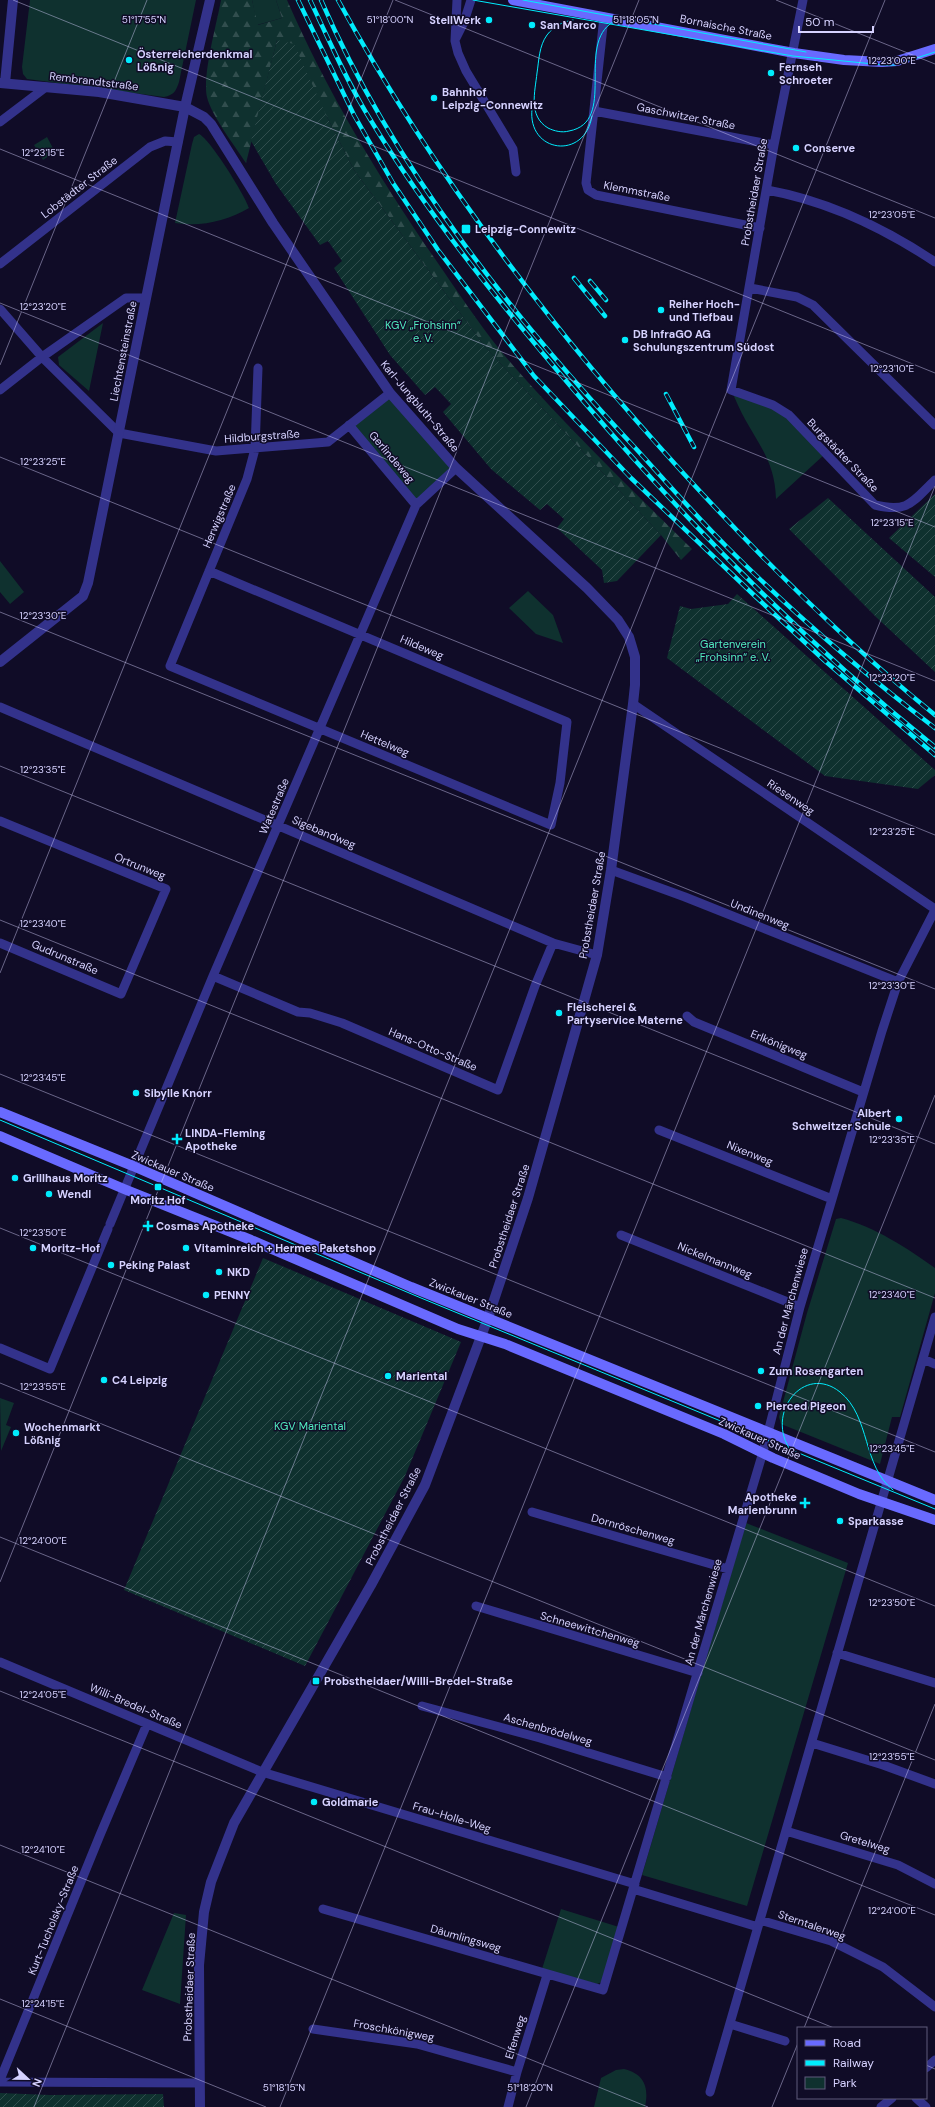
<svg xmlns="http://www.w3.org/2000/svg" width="935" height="2107" viewBox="0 0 935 2107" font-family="'DM Sans',sans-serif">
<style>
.green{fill:#0f312f}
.forest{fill:url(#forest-firs)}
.garden{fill:url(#garden-furrows)}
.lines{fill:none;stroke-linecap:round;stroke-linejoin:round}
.minor{stroke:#33328b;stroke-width:9}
.tertiary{stroke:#33328b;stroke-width:10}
.secondary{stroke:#696aff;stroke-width:10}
.tram{stroke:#00ecfd;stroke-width:1}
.rail-casing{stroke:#00ecfd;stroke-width:4.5}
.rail{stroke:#100c27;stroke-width:3;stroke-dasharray:9;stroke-linecap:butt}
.ticks{fill:none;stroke:#d6d2ff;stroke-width:1;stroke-opacity:0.45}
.poi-dot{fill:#00ecfd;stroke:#100c27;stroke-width:1.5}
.labels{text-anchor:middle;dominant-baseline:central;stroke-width:3;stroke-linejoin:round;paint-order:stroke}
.poi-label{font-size:11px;font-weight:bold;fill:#d6d2ff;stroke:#100c27;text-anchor:start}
.street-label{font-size:11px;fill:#d6d2ff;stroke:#100c27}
.park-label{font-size:11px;fill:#51ecc0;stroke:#100c27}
.ticks-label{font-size:10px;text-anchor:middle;fill:#d6d2ff;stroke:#100c27;stroke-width:3;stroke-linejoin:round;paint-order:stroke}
</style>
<defs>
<pattern id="forest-firs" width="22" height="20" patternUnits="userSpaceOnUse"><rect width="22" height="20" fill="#0f312f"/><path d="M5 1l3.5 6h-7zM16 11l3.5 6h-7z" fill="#314e4e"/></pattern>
<pattern id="garden-furrows" width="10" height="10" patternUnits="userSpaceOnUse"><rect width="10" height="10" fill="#0f312f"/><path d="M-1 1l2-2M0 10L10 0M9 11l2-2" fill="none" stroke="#314e4e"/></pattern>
</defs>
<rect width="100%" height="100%" fill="#100c27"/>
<path class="green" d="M30 0H196L179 82C176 91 174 95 164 97L27 79 23 74 22 67Z
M252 0H276L282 18 257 25Z
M199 134C210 139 245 195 249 208 226 221 202 227 175 223L192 144 194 137Z
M47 137 55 152 43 160 34 145Z
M103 323 89 391 59 365 58 357Z
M731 390 773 405 825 454 776 499C775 465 762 449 746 421 740 411 736 400 731 390Z
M390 393 456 468 416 505 349 425Z
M0 561 24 592 10 604 0 592Z
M528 591 553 615 563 643 536 634 509 608Z
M841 1218C875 1227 907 1248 935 1268V1293L900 1417H892L880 1464 781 1424 779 1417 807 1313 836 1219Z
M0 1398 14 1403 6 1425 11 1427 1 1451Z
M746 1523 848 1563 747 1906 642 1875Z
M561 1909 619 1927 602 1982 597 1984 542 1969Z
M174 1913 186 1915 180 2004 142 1990Z
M624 2069C645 2074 649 2088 645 2107H594L601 2078 616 2070Z"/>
<path class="forest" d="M221 0H252L258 25 282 18 276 0H287C329 96 382 183 442 269 466 304 490 340 518 371 573 433 633 491 692 549L681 560 661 535 486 348 354 170 327 117 277 40 246 163C235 146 211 115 207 97 202 76 217 23 221 0Z"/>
<path class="garden" d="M277 40 294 44 327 117 354 170 486 348 661 535 617 581 604 583 602 570 557 528 564 519 547 504 540 510 491 469 443 412 451 404 435 387 425 395 390 355 334 268 342 261 328 241 320 245 276 184 251 141Z
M935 494V577L889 538Z
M828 498 935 597V672L876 617 789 529Z
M737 594 935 770V775L918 789 825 776 667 658 680 606 691 609 728 604Z
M263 1258 461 1342 405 1476 305 1666 124 1590Z
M0 2093 50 2095 163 2094 164 2107H0Z"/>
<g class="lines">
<path class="minor" d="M457 0 455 41 458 53 466 71 513 149 516 172
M803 0 774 145 731 390 773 405 789 415 875 505C909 513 912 502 935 480
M604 17 586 183 588 190 596 195 760 228
M456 38 464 22 471 0
M594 111 774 145
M0 122 46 87
M767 190C828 201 884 228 935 262
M0 264 150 147 165 141 178 142
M750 288 797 297 813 305 935 425
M0 309 42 357 119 433 216 451 328 442 390 393
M0 390 42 357 126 298H146
M349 425 416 505
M209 571 567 722 560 783 551 825 170 666 247 479 255 449 258 368
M633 704 935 909
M0 707 553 943 597 955
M0 821 166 889 121 994 0 943
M611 870 685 897 898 982
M213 976 298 1012 310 1013 342 1023 498 1090 535 986 553 943
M687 1016 694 1022 863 1092
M659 1130 832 1199
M110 1224 213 976 416 505 456 468
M621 1235 800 1307
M0 1348 50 1369 108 1229
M923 1359 935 1364
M532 1512 728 1569
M476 1606 698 1673
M837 1653 935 1683
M0 1662 262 1772 635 1884
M422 1706 540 1738 667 1777
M812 1743 883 1765 935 1784
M786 1831 898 1865 935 1884
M633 1889 758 1927
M323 1909 603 1990 763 1452 800 1307 882 1031 898 982 935 910
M760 1920 831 1941 883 1967 935 2007
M730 2024 785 2041
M313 2029 417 2044 517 2072
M926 2068 935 2060
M0 2080 100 1835 147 1724
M0 2082 199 2083
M710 2092 935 1317
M916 2098 926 2107
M508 2107 517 2072 547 1975
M881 2107 892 2098"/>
<path class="tertiary" d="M0 83 99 92 185 107 204 117 211 124 273 223 390 393 456 468 587 588 618 620 629 637 635 657V685L633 704 611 870 597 955 528 1198 488 1318 425 1485 371 1585 234 1823 211 1882 204 1912 199 1965 200 2107
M5 83 13 0
M0 662 83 596 88 583 185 107 210 0"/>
<path class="secondary" d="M513 0 794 53 844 60 882 62 897 61 935 49
M0 1112 133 1166 411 1287 935 1500
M0 1136 124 1189 251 1240 458 1329 505 1344 724 1434 773 1458 859 1494 935 1520"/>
<path class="tram" d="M473 0 793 56 884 65H895L935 52
M523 0 806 52
M573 20C562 22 554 26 547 35 539 46 539 60 537 73 535 92 528 116 548 128 554 131 562 133 569 131 618 122 575 44 613 22
M532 109C527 153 585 161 592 116
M0 1120 421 1298 935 1509
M791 1451C764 1414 804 1363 840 1392 871 1417 862 1466 893 1490"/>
<defs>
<path id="rail" d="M298 0 354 115 393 183 438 250 534 376 631 478 756 597 825 661 935 755
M310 0C329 40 347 82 370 119 431 220 507 312 584 402 691 527 807 644 935 747
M321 0C395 170 513 317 639 452 668 484 697 517 728 548 792 612 863 673 935 728
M338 0C432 172 552 330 684 474 762 559 845 642 935 715
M574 278 605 316
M590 281 606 300
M666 394 694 447"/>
</defs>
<use href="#rail" class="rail-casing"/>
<use href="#rail" class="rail"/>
</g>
<path class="ticks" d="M13 0 935 373M395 0 935 218M776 0 935 64M0 149 935 527M0 303 935 681M0 365 147 0M0 457 935 835M0 612 935 989M0 766 935 1144M0 920 935 1298M0 973 393 0M0 1074 935 1452M0 1228 935 1606M0 1383 935 1760M0 1537 935 1915M0 1582 639 0M0 1691 834 2028M0 1845 648 2107M0 1999 266 2107M804 2028 935 1704M926 2065 935 2069M34 2107 885 0M280 2107 935 486M526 2107 935 1095M772 2107 798 2043"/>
<g class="poi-dot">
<circle cx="489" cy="20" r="4"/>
<circle cx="532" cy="25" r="4"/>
<circle cx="129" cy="60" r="4"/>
<circle cx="771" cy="73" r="4"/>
<circle cx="434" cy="98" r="4"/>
<circle cx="796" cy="148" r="4"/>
<rect x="461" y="224" width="10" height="10" rx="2"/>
<circle cx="661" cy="310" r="4"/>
<circle cx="625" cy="340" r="4"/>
<circle cx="559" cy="1013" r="4"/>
<circle cx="136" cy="1093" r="4"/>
<circle cx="899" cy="1119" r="4"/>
<path d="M175 1133h4v4h4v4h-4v4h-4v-4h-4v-4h4z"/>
<circle cx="15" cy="1178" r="4"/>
<rect x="154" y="1183" width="8" height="8" rx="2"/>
<circle cx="49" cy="1194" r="4"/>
<path d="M146 1220h4v4h4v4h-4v4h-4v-4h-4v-4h4z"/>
<circle cx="33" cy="1248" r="4"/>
<circle cx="186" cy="1248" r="4"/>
<circle cx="111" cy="1265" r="4"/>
<circle cx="219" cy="1272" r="4"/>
<circle cx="206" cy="1295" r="4"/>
<circle cx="761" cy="1371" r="4"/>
<circle cx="388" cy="1376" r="4"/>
<circle cx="104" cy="1380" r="4"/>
<circle cx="758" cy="1406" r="4"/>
<circle cx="16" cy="1433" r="4"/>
<path d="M803 1497h4v4h4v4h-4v4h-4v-4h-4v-4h4z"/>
<circle cx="840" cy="1521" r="4"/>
<rect x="312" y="1677" width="8" height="8" rx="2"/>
<circle cx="314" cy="1802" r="4"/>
</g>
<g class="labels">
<g class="poi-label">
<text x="481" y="20" text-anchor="end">StellWerk</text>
<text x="540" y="25">San Marco</text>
<text x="137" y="54">Österreicherdenkmal<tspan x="137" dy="13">Lößnig</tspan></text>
<text x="779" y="67">Fernseh<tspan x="779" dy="13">Schroeter</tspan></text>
<text x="442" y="92">Bahnhof<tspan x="442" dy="13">Leipzig-Connewitz</tspan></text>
<text x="804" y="148">Conserve</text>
<text x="475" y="229">Leipzig-Connewitz</text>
<text x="669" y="304">Reiher Hoch-<tspan x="669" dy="13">und Tiefbau</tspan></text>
<text x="633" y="334">DB InfraGO AG<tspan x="633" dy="13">Schulungszentrum Südost</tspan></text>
<text x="567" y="1007">Fleischerei &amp;<tspan x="567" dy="13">Partyservice Materne</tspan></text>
<text x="144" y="1093">Sibylle Knorr</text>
<text x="891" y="1113" text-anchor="end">Albert<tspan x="891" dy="13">Schweitzer Schule</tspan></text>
<text x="185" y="1133">LINDA-Fleming<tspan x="185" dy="13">Apotheke</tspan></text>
<text x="23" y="1178">Grillhaus Moritz</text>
<text x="57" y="1194">Wendl</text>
<text x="158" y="1200" text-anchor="middle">Moritz Hof</text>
<text x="156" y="1226">Cosmas Apotheke</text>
<text x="41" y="1248">Moritz-Hof</text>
<text x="194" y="1248">Vitaminreich + Hermes Paketshop</text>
<text x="119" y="1265">Peking Palast</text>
<text x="227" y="1272">NKD</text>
<text x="214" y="1295">PENNY</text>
<text x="769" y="1371">Zum Rosengarten</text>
<text x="396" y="1376">Mariental</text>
<text x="112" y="1380">C4 Leipzig</text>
<text x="766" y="1406">Pierced Pigeon</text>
<text x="24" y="1427">Wochenmarkt<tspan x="24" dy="13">Lößnig</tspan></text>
<text x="797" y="1497" text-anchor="end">Apotheke<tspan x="797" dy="13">Marienbrunn</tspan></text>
<text x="848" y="1521">Sparkasse</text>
<text x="324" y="1681">Probstheidaer/Willi-Bredel-Straße</text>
<text x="322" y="1802">Goldmarie</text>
</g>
<g class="street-label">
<text transform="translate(726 27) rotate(11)">Bornaische Straße</text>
<text transform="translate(94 81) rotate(7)">Rembrandtstraße</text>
<text transform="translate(686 116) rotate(11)">Gaschwitzer Straße</text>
<text transform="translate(79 187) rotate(-38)">Lobstädter Straße</text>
<text transform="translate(637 191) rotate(11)">Klemmstraße</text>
<text transform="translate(754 192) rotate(-80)">Probstheidaer Straße</text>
<text transform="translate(123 351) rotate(-79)">Liechtensteinstraße</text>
<text transform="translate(420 406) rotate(50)">Karl-Jungbluth-Straße</text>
<text transform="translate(262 436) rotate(-4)">Hildburgstraße</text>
<text transform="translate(843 455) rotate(46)">Burgstädter Straße</text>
<text transform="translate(392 457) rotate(50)">Gerlindeweg</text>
<text transform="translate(219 516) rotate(-67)">Herwigstraße</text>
<text transform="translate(422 647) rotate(23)">Hildeweg</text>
<text transform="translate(385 743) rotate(23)">Hettelweg</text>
<text transform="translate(791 797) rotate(34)">Riesenweg</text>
<text transform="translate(274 806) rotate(-67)">Watestraße</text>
<text transform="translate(324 832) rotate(23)">Sigebandweg</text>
<text transform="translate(140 866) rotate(22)">Ortrunweg</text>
<text transform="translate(592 905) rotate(-80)">Probstheidaer Straße</text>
<text transform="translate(760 914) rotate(22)">Undinenweg</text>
<text transform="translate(65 957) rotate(23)">Gudrunstraße</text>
<text transform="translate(779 1044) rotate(22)">Erlkönigweg</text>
<text transform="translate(433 1049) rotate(23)">Hans-Otto-Straße</text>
<text transform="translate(750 1153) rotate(22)">Nixenweg</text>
<text transform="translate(173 1171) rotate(23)">Zwickauer Straße</text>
<text transform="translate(509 1216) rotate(-72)">Probstheidaer Straße</text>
<text transform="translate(715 1260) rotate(22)">Nickelmannweg</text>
<text transform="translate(471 1298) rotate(22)">Zwickauer Straße</text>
<text transform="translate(790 1301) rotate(-75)">An der Märchenwiese</text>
<text transform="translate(760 1438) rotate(24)">Zwickauer Straße</text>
<text transform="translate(393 1516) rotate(-63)">Probstheidaer Straße</text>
<text transform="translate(633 1529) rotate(16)">Dornröschenweg</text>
<text transform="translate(703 1612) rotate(-74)">An der Märchenwiese</text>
<text transform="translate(590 1629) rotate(16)">Schneewittchenweg</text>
<text transform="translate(136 1706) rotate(23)">Willi-Bredel-Straße</text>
<text transform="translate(548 1729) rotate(16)">Aschenbrödelweg</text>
<text transform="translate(452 1817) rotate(17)">Frau-Holle-Weg</text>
<text transform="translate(865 1842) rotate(17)">Gretelweg</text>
<text transform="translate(53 1920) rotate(-68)">Kurt-Tucholsky-Straße</text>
<text transform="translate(812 1925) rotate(19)">Sterntalerweg</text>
<text transform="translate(466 1938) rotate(16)">Däumlingsweg</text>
<text transform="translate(189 1987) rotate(-88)">Probstheidaer Straße</text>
<text transform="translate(394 2030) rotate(10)">Froschkönigweg</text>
<text transform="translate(515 2037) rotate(-73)">Elfenweg</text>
</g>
<g class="park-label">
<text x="423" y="325">KGV „Frohsinn“<tspan x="423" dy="13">e. V.</tspan></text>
<text x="733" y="644">Gartenverein<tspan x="733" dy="13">„Frohsinn“ e. V.</tspan></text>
<text x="310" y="1426">KGV Mariental</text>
</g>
</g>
<g class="ticks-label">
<text x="144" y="23">51°17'55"N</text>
<text x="390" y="23">51°18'00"N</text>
<text x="636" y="23">51°18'05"N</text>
<text x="892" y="64">12°23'00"E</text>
<text x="43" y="156">12°23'15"E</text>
<text x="892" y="218">12°23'05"E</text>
<text x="43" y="310">12°23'20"E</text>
<text x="892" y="372">12°23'10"E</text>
<text x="43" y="465">12°23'25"E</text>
<text x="892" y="526">12°23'15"E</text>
<text x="43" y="619">12°23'30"E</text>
<text x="892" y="681">12°23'20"E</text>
<text x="43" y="773">12°23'35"E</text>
<text x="892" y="835">12°23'25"E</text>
<text x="43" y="927">12°23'40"E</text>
<text x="892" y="989">12°23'30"E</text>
<text x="43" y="1081">12°23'45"E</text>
<text x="892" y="1143">12°23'35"E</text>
<text x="43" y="1236">12°23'50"E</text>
<text x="892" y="1298">12°23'40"E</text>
<text x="43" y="1390">12°23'55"E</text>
<text x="892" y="1452">12°23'45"E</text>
<text x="43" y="1544">12°24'00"E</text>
<text x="892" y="1606">12°23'50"E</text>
<text x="43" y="1698">12°24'05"E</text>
<text x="892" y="1760">12°23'55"E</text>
<text x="43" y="1853">12°24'10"E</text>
<text x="892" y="1914">12°24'00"E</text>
<text x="43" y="2007">12°24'15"E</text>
<text x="284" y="2091">51°18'15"N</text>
<text x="530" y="2091">51°18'20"N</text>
</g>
<rect x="797" y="2027" width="130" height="72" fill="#100c27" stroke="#5f5b7d"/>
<rect x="805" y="2040" width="20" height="6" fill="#696aff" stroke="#5f5b7d"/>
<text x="833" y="2047" font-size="12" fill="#d6d2ff">Road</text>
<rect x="805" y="2060" width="20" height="6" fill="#00ecfd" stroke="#5f5b7d"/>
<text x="833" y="2067" font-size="12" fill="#d6d2ff">Railway</text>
<rect x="805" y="2077" width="20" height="12" fill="#0f312f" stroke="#5f5b7d"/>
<text x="833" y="2087" font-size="12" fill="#d6d2ff">Park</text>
<g transform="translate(28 2079) rotate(112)" stroke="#100c27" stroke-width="3" paint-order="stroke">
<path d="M0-3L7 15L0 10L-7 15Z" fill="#d6d2ff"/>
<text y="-6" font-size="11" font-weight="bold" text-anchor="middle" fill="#d6d2ff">N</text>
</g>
<path d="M799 26v6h74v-6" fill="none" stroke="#d6d2ff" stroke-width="2"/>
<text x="805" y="26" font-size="12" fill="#d6d2ff" stroke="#100c27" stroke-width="3" paint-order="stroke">50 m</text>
</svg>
